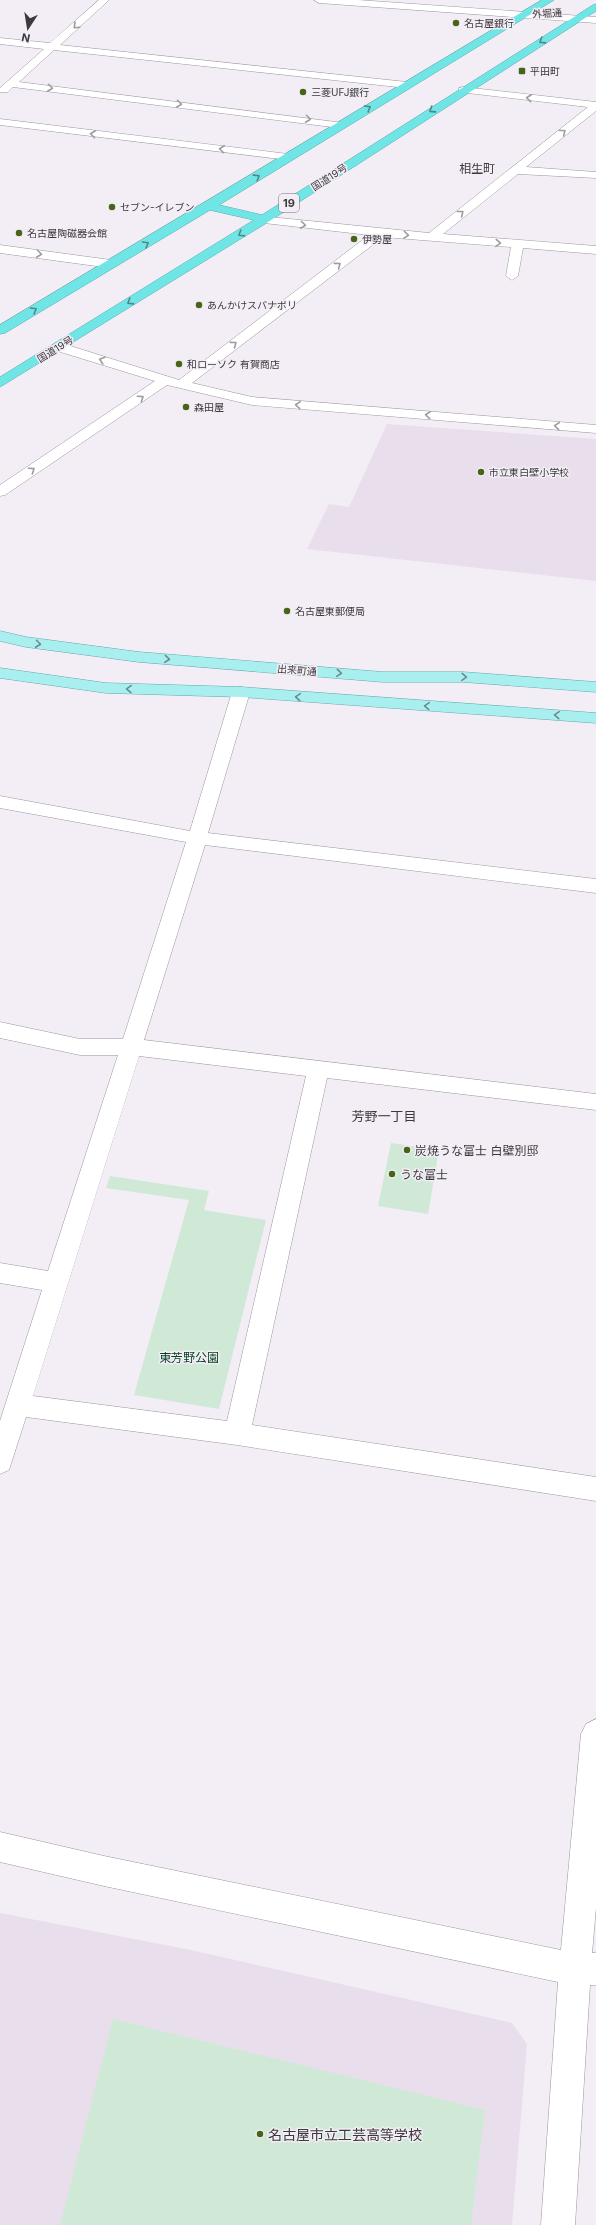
<svg xmlns="http://www.w3.org/2000/svg" width="596" height="2225" viewBox="0 0 596 2225" font-family="Inter,'Noto Sans JP',sans-serif">
<style>
.built{fill:#e9dfec}
.green{fill:#cfe9d6}
.lines{fill:none;stroke-linecap:round;stroke-linejoin:round}
.minor-casing{stroke:#9b959c;stroke-width:1}
.major-casing{stroke:#5da9aa;stroke-width:1}
.highway-casing{stroke:#5da9aa;stroke-width:1}
.minor{fill:#fff;fill-rule:evenodd}
.major{fill:#a9eff0;fill-rule:evenodd}
.highway{fill:#6fe5e6;fill-rule:evenodd}
.oneway{stroke:#9d9c9e}
.oneway2{stroke:#528688}
.oneway3{stroke:#6c8b8d}
.poi-dot{fill:#476518;stroke:#f3edf5;stroke-width:1.5}
.labels{text-anchor:middle;dominant-baseline:central;stroke-width:3;stroke-linejoin:round;paint-order:stroke}
.far-street-label{font-size:10px;fill:#3b393c;stroke:#f3edf5}
.far-poi-label{font-size:10px;fill:#3b393c;stroke:#f3edf5;text-anchor:start}
.shield{fill:#f3edf5;stroke:#726f74;stroke-width:1}
.shield-label{font-size:11px;font-weight:bold;fill:#3b393c}
.far-quarter-label{font-size:12px;fill:#3b393c;stroke:#f3edf5}
.poi-label{font-size:12px;fill:#3b393c;stroke:#f3edf5;text-anchor:start}
.park-label{font-size:12px;fill:#034221;stroke:#f3edf5}
.neighbourhood-label{font-size:13px;fill:#3b393c;stroke:#f3edf5}
.near-poi-label{font-size:14px;fill:#3b393c;stroke:#f3edf5;text-anchor:start}
</style>
<rect width="100%" height="100%" fill="#f3edf5"/>
<path class="built" d="M387 424 596 439V581L307 549 329 504 349 507Z
M0 1913 191 1950 512 2023 527 2044 512 2225H0Z"/>
<path class="green" d="M391 1143 439 1150 428 1214 378 1206Z
M110 1176 209 1191 204 1210 266 1220 219 1409 134 1395 189 1200 106 1188Z
M113 2019 485 2110 471 2225H60Z"/>
<g class="lines">
<defs>
<path id="minor" d="M99 0H109L60 45 407 82 412 85 407 88 54 50 19 82 344 123 345 125 340 128 13 87 8 92H0V88L44 49 0 44V38L50 43Z
M314 0H358L596 17V23L319 3Z
M463 87 596 102V111L526 167 596 172V178L518 174 443 234 596 246V254L523 248 518 276 512 280 506 276 511 247 383 237 192 383 252 397 596 425V433L252 405 167 385 5 495 0 496V485L155 381 54 350 52 347 54 344H64L179 380 369 235 264 223 260 222 258 219 260 216 429 233 588 107 459 92V88Z
M0 119 288 154 294 157 288 160 0 125Z
M0 245 111 260 117 264 111 268 0 253Z
M241 687 247 688 250 692 208 833 596 879V893L205 845 144 1040 596 1094V1110L327 1078 252 1425 596 1477V1501L237 1445 26 1417 9 1470 0 1474V1421L42 1290 0 1283V1263L48 1271 118 1055H80L0 1038V1022L80 1039H123L186 842 0 808V796L190 831 232 692 235 688ZM139 1056 306 1076 227 1421 33 1396Z
M596 1719V1908L592 1953H596V1985H590L575 2225H541L558 1982 104 1886 0 1862V1832L104 1856 561 1950 581 1734 586 1724Z"/>
<path id="major" d="M0 631 26 637 139 652 383 672H463L596 682V692L463 682H383L139 662 26 647 0 641Z
M0 668 106 683 241 687 596 713V723L241 697 106 693 0 678Z"/>
<path id="highway" d="M542 0H554L219 205 262 215 593 5 596 4V11L268 222 0 387V377L254 220 210 210 5 333 0 334V325Z"/>
</defs>
<use href="#minor" class="minor-casing"/>
<use href="#major" class="major-casing"/>
<use href="#highway" class="highway-casing"/>
<use href="#minor" class="minor"/>
<use href="#major" class="major"/>
<use href="#highway" class="highway"/>
</g>
<defs><path id="oneway-chevron" d="M-2-3.5L2.5 0L-2 3.5" fill="none" stroke-width="1.6" stroke-linecap="round" stroke-linejoin="round"/></defs>
<g class="oneway">
<use href="#oneway-chevron" transform="translate(76 26) rotate(137)"/>
<use href="#oneway-chevron" transform="translate(50 88) rotate(7)"/>
<use href="#oneway-chevron" transform="translate(529 98) rotate(-174)"/>
<use href="#oneway-chevron" transform="translate(179 104) rotate(7)"/>
<use href="#oneway-chevron" transform="translate(308 119) rotate(7)"/>
<use href="#oneway-chevron" transform="translate(563 132) rotate(-38)"/>
<use href="#oneway-chevron" transform="translate(93 134) rotate(-173)"/>
<use href="#oneway-chevron" transform="translate(222 149) rotate(-173)"/>
<use href="#oneway-chevron" transform="translate(461 213) rotate(-39)"/>
<use href="#oneway-chevron" transform="translate(303 225) rotate(6)"/>
<use href="#oneway-chevron" transform="translate(406 235) rotate(5)"/>
<use href="#oneway-chevron" transform="translate(498 243) rotate(4)"/>
<use href="#oneway-chevron" transform="translate(39 254) rotate(7)"/>
<use href="#oneway-chevron" transform="translate(338 265) rotate(-37)"/>
<use href="#oneway-chevron" transform="translate(234 344) rotate(-37)"/>
<use href="#oneway-chevron" transform="translate(102 360) rotate(-163)"/>
<use href="#oneway-chevron" transform="translate(141 398) rotate(-34)"/>
<use href="#oneway-chevron" transform="translate(298 405) rotate(-175)"/>
<use href="#oneway-chevron" transform="translate(428 415) rotate(-175)"/>
<use href="#oneway-chevron" transform="translate(557 426) rotate(-175)"/>
<use href="#oneway-chevron" transform="translate(32 470) rotate(-34)"/>
</g>
<g class="oneway2">
<use href="#oneway-chevron" transform="translate(542 41) rotate(148)"/>
<use href="#oneway-chevron" transform="translate(368 108) rotate(-31)"/>
<use href="#oneway-chevron" transform="translate(432 110) rotate(147)"/>
<use href="#oneway-chevron" transform="translate(257 177) rotate(-32)"/>
<use href="#oneway-chevron" transform="translate(241 234) rotate(148)"/>
<use href="#oneway-chevron" transform="translate(146 244) rotate(-30)"/>
<use href="#oneway-chevron" transform="translate(130 302) rotate(148)"/>
<use href="#oneway-chevron" transform="translate(34 310) rotate(-31)"/>
</g>
<g class="oneway3">
<use href="#oneway-chevron" transform="translate(38 644) rotate(7)"/>
<use href="#oneway-chevron" transform="translate(167 659) rotate(5)"/>
<use href="#oneway-chevron" transform="translate(339 673) rotate(5)"/>
<use href="#oneway-chevron" transform="translate(464 677) rotate(3)"/>
<use href="#oneway-chevron" transform="translate(129 689) rotate(-178)"/>
<use href="#oneway-chevron" transform="translate(298 697) rotate(-176)"/>
<use href="#oneway-chevron" transform="translate(427 706) rotate(-176)"/>
<use href="#oneway-chevron" transform="translate(557 715) rotate(-176)"/>
</g>
<g class="poi-dot">
<circle cx="456" cy="23" r="4"/>
<rect x="518" y="67" width="8" height="8" rx="2"/>
<circle cx="303" cy="92" r="4"/>
<circle cx="112" cy="207" r="4"/>
<circle cx="19" cy="233" r="4"/>
<circle cx="354" cy="239" r="4"/>
<circle cx="199" cy="305" r="4"/>
<circle cx="179" cy="364" r="4"/>
<circle cx="186" cy="407" r="4"/>
<circle cx="481" cy="472" r="4"/>
<circle cx="287" cy="611" r="4"/>
<circle cx="407" cy="1150" r="4"/>
<circle cx="392" cy="1174" r="4"/>
<circle cx="260" cy="2134" r="4"/>
</g>
<g class="labels">
<g class="far-street-label">
<text transform="translate(547 13) rotate(-3)">外堀通</text>
<text transform="translate(329 177) rotate(-33)">国道19号</text>
<text transform="translate(55 349) rotate(-32)">国道19号</text>
<text transform="translate(297 670) rotate(5)">出来町通</text>
</g>
<g class="far-poi-label">
<text x="464" y="23">名古屋銀行</text>
<text x="530" y="71">平田町</text>
<text x="311" y="92">三菱UFJ銀行</text>
<text x="120" y="207">セブン-イレブン</text>
<text x="27" y="233">名古屋陶磁器会館</text>
<text x="362" y="239">伊勢屋</text>
<text x="207" y="305">あんかけスパナポリ</text>
<text x="187" y="364">和ローソク 有賀商店</text>
<text x="194" y="407">森田屋</text>
<text x="489" y="472">市立東白壁小学校</text>
<text x="295" y="611">名古屋東郵便局</text>
</g>
<rect class="shield" x="279" y="194" width="20" height="18" rx="3"/>
<g class="shield-label">
<text x="289" y="203">19</text>
</g>
<g class="far-quarter-label">
<text x="477" y="168">相生町</text>
</g>
<g class="poi-label">
<text x="415" y="1150">炭焼うな富士 白壁別邸</text>
<text x="400" y="1174">うな富士</text>
</g>
<g class="park-label">
<text x="189" y="1357">東芳野公園</text>
</g>
<g class="neighbourhood-label">
<text x="384" y="1116">芳野一丁目</text>
</g>
<g class="near-poi-label">
<text x="268" y="2134">名古屋市立工芸高等学校</text>
</g>
</g>
<g transform="translate(28 28) rotate(192)" stroke="#f3edf5" stroke-width="3" paint-order="stroke">
<path d="M0-3L7 15L0 10L-7 15Z" fill="#3b393c"/>
<text y="-6" font-size="11" font-weight="bold" text-anchor="middle" fill="#3b393c">N</text>
</g>
</svg>
